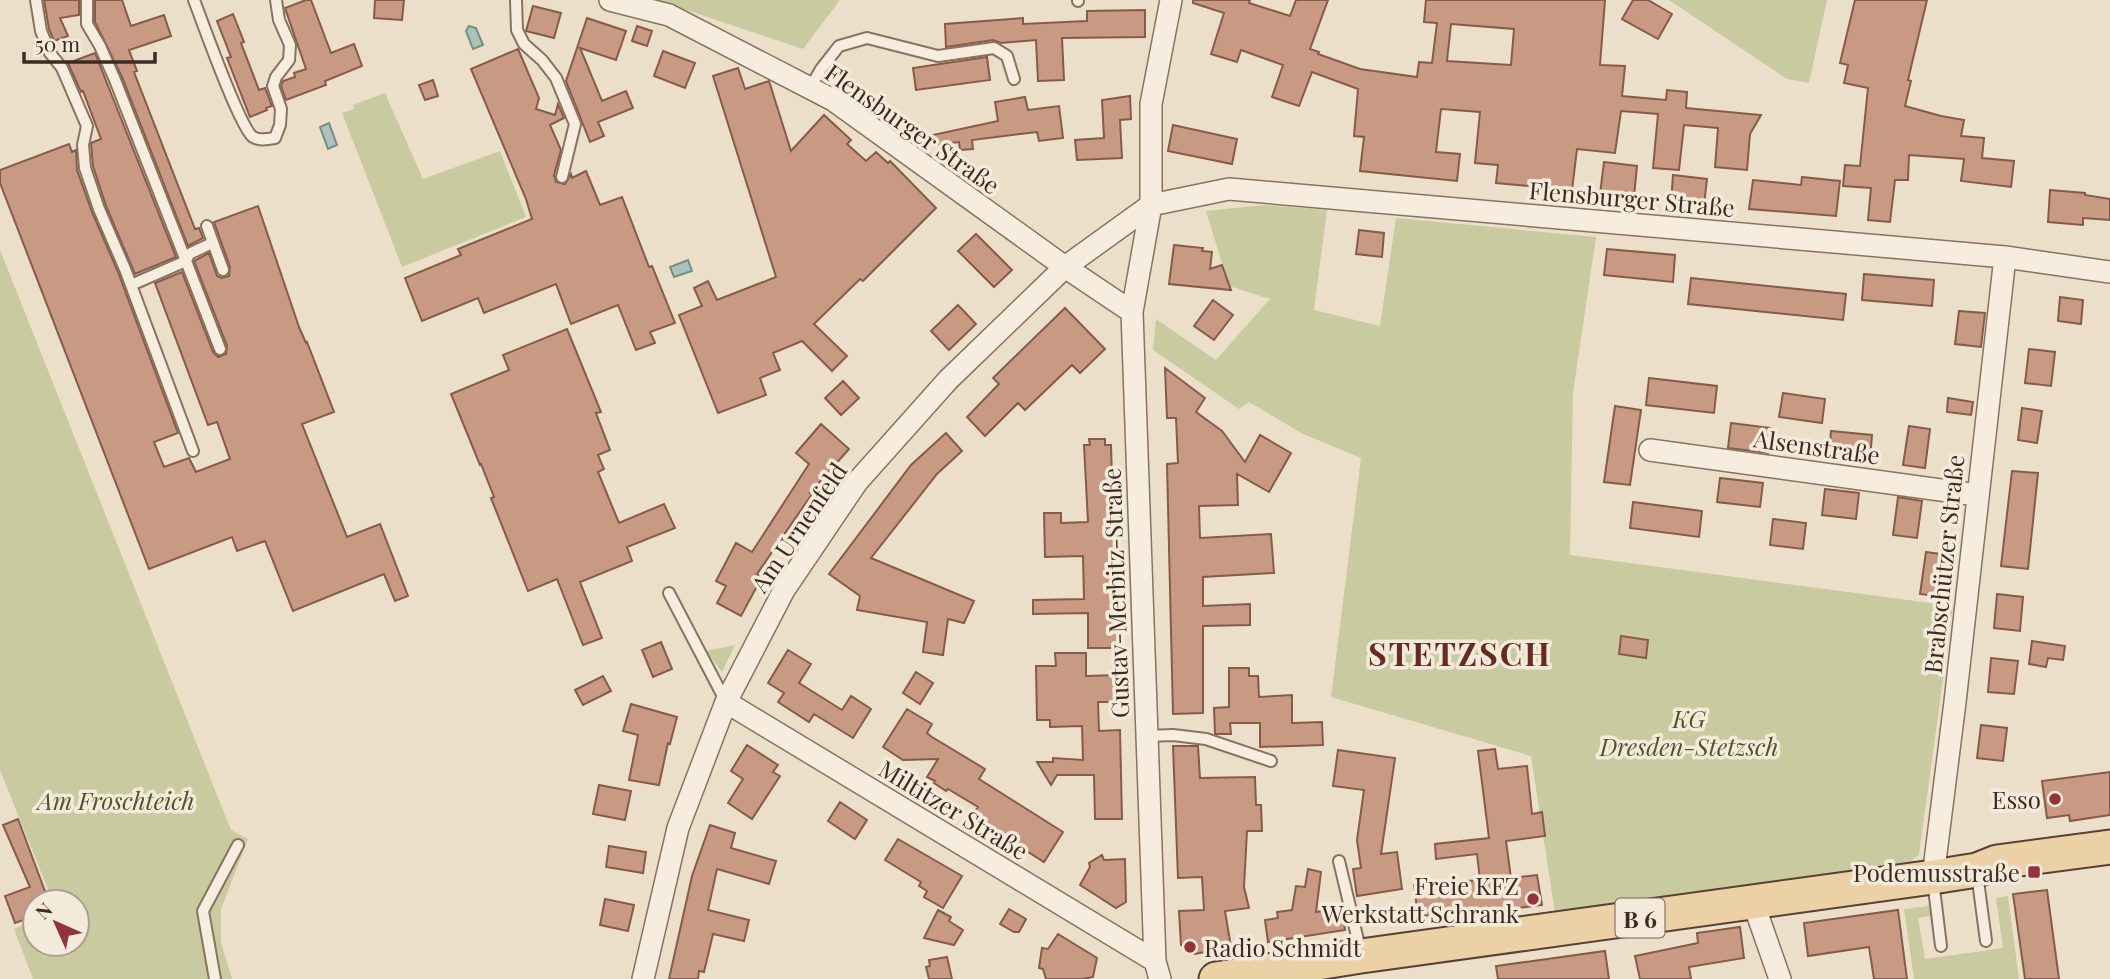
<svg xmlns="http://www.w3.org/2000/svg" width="2110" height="979" viewBox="0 0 2110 979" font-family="'Playfair Display',serif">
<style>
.green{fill:#c9ca9f}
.water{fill:#abc1b9;stroke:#718f85;stroke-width:2}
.building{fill:#c89a83;stroke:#865b47;stroke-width:2;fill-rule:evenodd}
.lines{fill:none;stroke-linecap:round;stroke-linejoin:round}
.lane-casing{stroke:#887260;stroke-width:14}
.street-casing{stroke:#887260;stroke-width:24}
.primary-casing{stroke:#574133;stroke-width:37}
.lane{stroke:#f7edde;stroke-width:10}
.street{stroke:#f7edde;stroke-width:21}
.primary{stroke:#ecd0a6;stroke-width:33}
.poi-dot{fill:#93333c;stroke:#f4eada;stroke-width:2.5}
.labels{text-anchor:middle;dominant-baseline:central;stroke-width:7;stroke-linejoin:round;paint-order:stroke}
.shield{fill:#f4eada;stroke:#726559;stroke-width:2}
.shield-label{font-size:23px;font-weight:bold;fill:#3a2c22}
.street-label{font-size:24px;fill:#3a2c22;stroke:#f4eada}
.park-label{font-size:24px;font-style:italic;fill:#4e552a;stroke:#f4eada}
.poi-label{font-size:24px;fill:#3a2c22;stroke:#f4eada;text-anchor:end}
.district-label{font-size:32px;font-weight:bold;letter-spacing:2px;fill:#642c24;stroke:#f4eada}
</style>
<rect width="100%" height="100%" fill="#ecdfca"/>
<path class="green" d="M657 0H840L803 49Z
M1669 0H1827L1809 83 1787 79Z
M385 93 423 179 500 151 526 217 402 267 342 113 354 109 353 105Z
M1264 205 1327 210 1314 310 1380 326 1396 218 1596 237 1573 393 1570 555 1953 606 1919 855 1911 861 1555 913 1531 756 1331 697 1361 458 1303 434 1249 402 1239 409 1153 350 1156 319 1216 360 1270 299 1229 286 1206 211Z
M0 250 231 830 248 839 221 909V943L232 979H33L14 929 35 920V944H77V902H53L0 770Z
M735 645 722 672 706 651Z
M2008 896 2019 979H1914L1904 909 1929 906 1931 916 1918 918 1925 959 2003 948 1996 898Z"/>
<path class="water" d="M469 26 476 28 483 45 473 49 466 31Z
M329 123 337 145 328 149 320 127Z
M688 260 692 271 674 277 670 267Z"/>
<path class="building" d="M44 0H79V15L60 18 68 36 54 41 49 29Z
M95 0H122L131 26 164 15 171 36 129 50 137 71 134 72 195 229 199 228 203 238 188 246 122 77 95 22Z
M306 0H311L331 53 354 44 362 66 325 81 326 85 286 100 281 86 283 81 295 77 294 73 306 69 285 8Z
M375 0H404L402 20 374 18Z
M1193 0H1250L1249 3 1290 16 1296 0H1328L1310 49 1319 52 1318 54 1360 69 1417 77 1419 62 1432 63 1437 23 1424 22 1426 0H1605L1600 65 1625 66 1622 96 1666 100 1667 90 1687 92 1686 108 1761 115 1750 134 1747 170 1715 167 1718 128 1684 125 1679 170 1653 168 1658 114 1621 111 1615 153 1577 149 1572 190 1496 183 1498 165 1475 163 1480 112 1441 109 1436 152 1460 154 1457 181 1360 171 1364 137 1354 136 1358 89 1312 72 1299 106 1272 97 1283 65 1241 50 1237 62 1211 54 1224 13 1193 3ZM1451 24 1514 29 1511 65 1447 61Z
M1633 0H1648L1672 14 1658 39 1622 19Z
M1855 0H1927L1908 80 1911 81 1905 106 1941 116 1964 120 1961 136 1984 138 1982 158 2014 161 2011 187 1961 181 1964 159 1909 155 1908 180H1895L1890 222 1868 220 1871 188 1843 186 1845 165 1860 166 1868 88 1844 83 1848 65 1840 63Z
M533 6 561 13 554 38 526 31Z
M1145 10V37L1062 38 1064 80 1038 81 1036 40 1001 43 993 40 946 47 945 24 1023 18V24L1087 21V11Z
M233 14 244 42 241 43 259 90 265 88 272 106 266 108 267 110 250 117 227 58 231 57 217 21Z
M587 18 626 31 616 60 580 48 602 101 626 91 633 108 598 122 604 136 590 142 566 81Z
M637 26 652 31 647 46 632 41Z
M518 49 539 98 536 109 555 115 558 104 564 118 550 125 561 150 554 175 556 182 565 184 571 174 572 178 586 171 600 205 622 197 649 267 652 266 675 323 650 332 655 343 636 350 618 305 571 324 556 284 484 313 478 298 422 321 405 278 461 255 458 249 532 219 526 199 471 69Z
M663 51 695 63 685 88 654 76Z
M95 53 176 257 135 274 106 206 93 166 91 143 101 139 83 91 81 92 68 63Z
M987 57 990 80 916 90 913 68Z
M738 68 745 89 769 81 791 151 824 115 851 140 847 144 866 161 876 152 888 163 890 161 936 208 863 281 860 279 814 324 847 356 832 371 802 341 773 353 780 370 760 378 766 395 718 413 679 315 702 306 694 288 708 281 717 300 776 277 713 76Z
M433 80 438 96 425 100 419 85Z
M1130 96 1131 119 1120 120 1122 158 1077 160 1075 140 1104 138 1102 100Z
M1025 97 1028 110 1059 106 1063 138 1039 141 1037 132 972 140 973 149 960 150 959 142 934 145 933 135 998 121 995 102Z
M1173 125 1237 139 1232 164 1168 151Z
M69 144 72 152 76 150 77 170 92 212 118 272 178 433 154 442 164 467 189 458 196 472 230 459 217 422 208 425 155 283 182 272 213 352 218 357 226 354 227 346 194 261 209 253 217 276 222 278 229 276 230 267 214 222 258 206 299 327 306 343 307 342 334 412 302 424 347 537 380 524 408 596 395 601 384 574 293 611 265 541 237 551 232 537 149 569 0 183V170Z
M1604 162 1637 166 1634 197 1600 194Z
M1673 175 1707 179 1704 205 1671 202Z
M1802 177 1840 181 1836 216 1749 209 1753 180 1801 185Z
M2050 190 2085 193V195L2110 199V220L2083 218V225L2048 222Z
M1359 230 1384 233 1382 257 1356 254Z
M976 234 1012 270 994 287 958 251Z
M1174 245 1203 248 1202 251 1212 252 1210 269 1222 265 1231 290 1169 284Z
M1607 249 1675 255 1673 282 1604 275Z
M1864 274 1934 280 1932 306 1862 300Z
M1691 278 1846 294 1843 320 1688 304Z
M2060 297 2083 300 2081 324 2058 321Z
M1213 300 1233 315 1214 340 1194 326Z
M958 305 976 324 949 350 931 331Z
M1065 308 1105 349 1080 373 1072 365 1025 410 1018 403 985 436 967 417 999 384 993 378Z
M1959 311 1985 313 1981 347 1955 344Z
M567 329 601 412 596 413 610 450 598 455 604 469 598 472 619 523 664 504 675 528 627 547 632 561 580 582 602 638 583 645 557 579 528 591 491 498 494 497 481 464 480 465 451 394 509 370 503 355Z
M2029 349 2055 352 2051 386 2025 383Z
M1165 368 1205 398 1196 412 1222 431 1245 462 1260 435 1291 453 1269 492 1237 474 1238 505 1199 506 1200 538 1271 534 1274 573 1203 577V606L1250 604V625L1203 626V713L1173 714 1167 464 1178 463 1176 418H1167Z
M1649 378 1717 386 1714 413 1646 405Z
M843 381 859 398 841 415 825 398Z
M1783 393 1825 399 1822 423 1779 417Z
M1948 398 1973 402 1971 415 1947 412Z
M1615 406 1641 410 1630 485 1604 482Z
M2022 408 2042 411 2037 443 2018 440Z
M1731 423 1771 428 1768 453 1728 448Z
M821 424 849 449 810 493 812 494 757 574 762 577 741 616 717 603 726 586 716 581 736 543 752 552 809 464 796 453Z
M1909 426 1930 429 1925 468 1903 465Z
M1831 431 1872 435 1870 460 1829 456Z
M946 433 962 451 937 474 871 558 974 601 964 623 948 619 943 655 923 652 927 622 857 610 860 596 829 574 911 465Z
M1089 439H1105V445H1111L1117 648H1088V613L1033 614V600L1084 599 1083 556 1045 557 1044 513H1061V523L1088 522 1084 445H1090Z
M2012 471 2038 473 2028 569 2001 566Z
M1720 478 1763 483 1760 507 1717 502Z
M1825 489 1859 493 1856 519 1822 515Z
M1898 497 1922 501 1917 538 1893 535Z
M1633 502 1702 511 1699 537 1630 528Z
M1773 519 1806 523 1803 549 1770 545Z
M1926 552 1949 555 1943 597 1920 594Z
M1997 594 2023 597 2020 631 1994 628Z
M1621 636 1648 640 1646 658 1619 654Z
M2032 641 2065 646 2063 660 2048 658 2046 667 2029 664Z
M661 642 672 669 653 677 642 650Z
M788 650 811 664 799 683 842 710 851 696 871 709 853 738 814 714 809 722 778 702 784 693 768 683Z
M1055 653H1086V676L1118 675 1119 702H1098L1099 731 1120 730 1122 819H1095L1094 775H1057L1051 785 1037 762H1053V758L1083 760 1082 726 1050 727V720H1037L1036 666H1056Z
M1991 658 2018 661 2014 694 1988 692Z
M1229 668H1249V676H1258L1259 697 1292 695V723L1322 722 1323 745 1260 747V723H1230L1231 734H1215L1214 708 1229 707Z
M916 672 933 683 920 704 903 693Z
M603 676 611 691 583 705 575 690Z
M631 704 677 717 670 744 668 743 659 785 629 780 638 735 623 731Z
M907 709 932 724 927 733 932 737 985 769 979 779 1063 832 1044 862 972 816 978 807 948 789 946 791 934 783 935 781 927 777 938 759 903 760 883 747Z
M1981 725 2007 728 2003 761 1977 758Z
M747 745 778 765 773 772 780 776 752 819 728 803 743 779 731 771Z
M1173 746H1198L1200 778 1255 777 1256 805H1261L1262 831H1247L1244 887 1249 908 1225 911 1231 947 1195 954 1181 945 1179 911 1204 910 1202 877 1178 878Z
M1495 749 1498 769 1527 766 1532 814 1542 812 1545 836 1506 841 1511 878 1537 875 1542 905 1456 916 1455 912 1418 917 1414 885 1480 880 1477 854 1436 859 1435 844 1489 838 1478 751Z
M1338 750 1395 758 1381 854 1397 852 1402 889 1357 896 1353 869 1361 868 1357 840 1364 790 1333 786Z
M2110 772V815L2070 821 2069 815 2047 818 2042 781Z
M599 785 631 791 625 820 593 814Z
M840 802 867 820 855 839 828 821Z
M18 819 49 902H35V916L15 923 5 896 30 887 3 825Z
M710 825 735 833 731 848 776 861 769 884 717 869 708 910 749 920 744 941 713 934 704 972 699 971 698 979H669L692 876Z
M898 839 962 876 943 908 924 897 927 891 919 886 921 882 885 860Z
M609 846 646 852 643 873 606 867Z
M1102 855 1104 860 1125 859 1126 902 1116 908 1080 885 1090 867 1089 863Z
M1308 869 1321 872 1316 912 1342 908 1345 930 1268 942 1265 920 1278 918 1277 912 1292 910 1296 886 1305 887Z
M2047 890 2059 979H2025L2013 894Z
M605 899 634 905 628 931 600 925Z
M1009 909 1026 919 1019 932H1014L1000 924Z
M938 910 951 917 949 921 963 930 954 945 924 938Z
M1898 910 1907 979H1874L1869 947 1808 956 1804 923Z
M1740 927 1744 958 1689 967 1691 979H1640L1635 956 1698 943 1697 933Z
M1058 934 1097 958 1093 977 1082 979H1046L1043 969 1039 968 1042 948 1048 949Z
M1605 951 1609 979H1498L1496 966Z
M947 957 952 979H929L926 967 930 966 929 960Z"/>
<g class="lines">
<defs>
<path id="lane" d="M36 0 41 31 50 53 62 68 87 126 83 145 85 168 99 209 125 269 193 451
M87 0V24L100 46 115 80 186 261 131 285
M194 0C202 21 240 128 253 137 260 141 267 139 275 138L280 125 281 109 273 86 276 77 289 60 290 45 279 20 276 0
M516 0 517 30 524 44 542 60 556 78 575 124 562 177
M1078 1V0
M810 88 821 69 839 46 867 38 938 56 994 48 1007 56 1014 79
M207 226 223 270
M212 243 189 254 186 261 220 349
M669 593 726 702
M1147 736 1173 735 1206 739 1271 761
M1339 861 1361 953
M1977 873 1986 941
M1933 880 1941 946
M215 979 203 911 238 845"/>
<path id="street" d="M610 0 669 15 833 100 1065 267 1132 312
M1650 450 1977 495
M726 702 1155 961
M1933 877 1955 702 2005 257
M1753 902 1780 979
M643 979 678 828 726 702 784 590 857 482 948 380 1065 267 1151 205 1229 189 2005 257 2110 272
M1160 979 1155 961 1132 312 1151 205V104L1171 0"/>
<path id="primary" d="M1216 979 1361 956 1933 877 1977 870 1997 862 2110 847"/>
</defs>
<use href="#lane" class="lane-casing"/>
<use href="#street" class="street-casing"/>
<use href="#primary" class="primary-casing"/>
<use href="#lane" class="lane"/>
<use href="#street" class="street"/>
<use href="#primary" class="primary"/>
</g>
<g class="poi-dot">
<circle cx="2055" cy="799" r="7"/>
<rect x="2027" y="865" width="14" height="14" rx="3.5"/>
<circle cx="1533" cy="899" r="7"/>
<circle cx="1190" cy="947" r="7"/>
</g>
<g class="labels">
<rect class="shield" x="1615.5" y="898.5" width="49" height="39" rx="5"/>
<g class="shield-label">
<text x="1640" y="918">B 6</text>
</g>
<g class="street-label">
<text transform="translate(913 128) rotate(35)">Flensburger Straße</text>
<text transform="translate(1632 198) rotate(5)">Flensburger Straße</text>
<text transform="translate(1817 446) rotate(8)">Alsenstraße</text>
<text transform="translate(798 527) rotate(-56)">Am Urnenfeld</text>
<text transform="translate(1943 564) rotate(-84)">Brabschützer Straße</text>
<text transform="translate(1115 593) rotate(-92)">Gustav-Merbitz-Straße</text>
<text transform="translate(954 809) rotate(31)">Miltitzer Straße</text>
</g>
<g class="park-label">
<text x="1689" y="718">KG<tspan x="1689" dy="28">Dresden-Stetzsch</tspan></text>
<text x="116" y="800">Am Froschteich</text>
</g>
<g class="poi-label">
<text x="2041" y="799">Esso</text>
<text x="2020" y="872">Podemusstraße</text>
<text x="1519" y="885">Freie KFZ<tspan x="1519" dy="28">Werkstatt Schrank</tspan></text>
<text x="1204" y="947" text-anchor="start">Radio Schmidt</text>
</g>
<g class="district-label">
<text x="1460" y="652">STETZSCH</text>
</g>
</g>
<g transform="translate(56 923) rotate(315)"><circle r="33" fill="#f4eada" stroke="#aa9e90" stroke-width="2"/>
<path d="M0-5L12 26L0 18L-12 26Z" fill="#93333c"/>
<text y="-10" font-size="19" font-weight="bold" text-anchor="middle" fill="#3a2c22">N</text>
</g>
<path d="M24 52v10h131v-10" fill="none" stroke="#3a2c22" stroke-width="3.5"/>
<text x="35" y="52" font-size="21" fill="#3a2c22" stroke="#f4eada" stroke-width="5" paint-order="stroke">50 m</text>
</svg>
